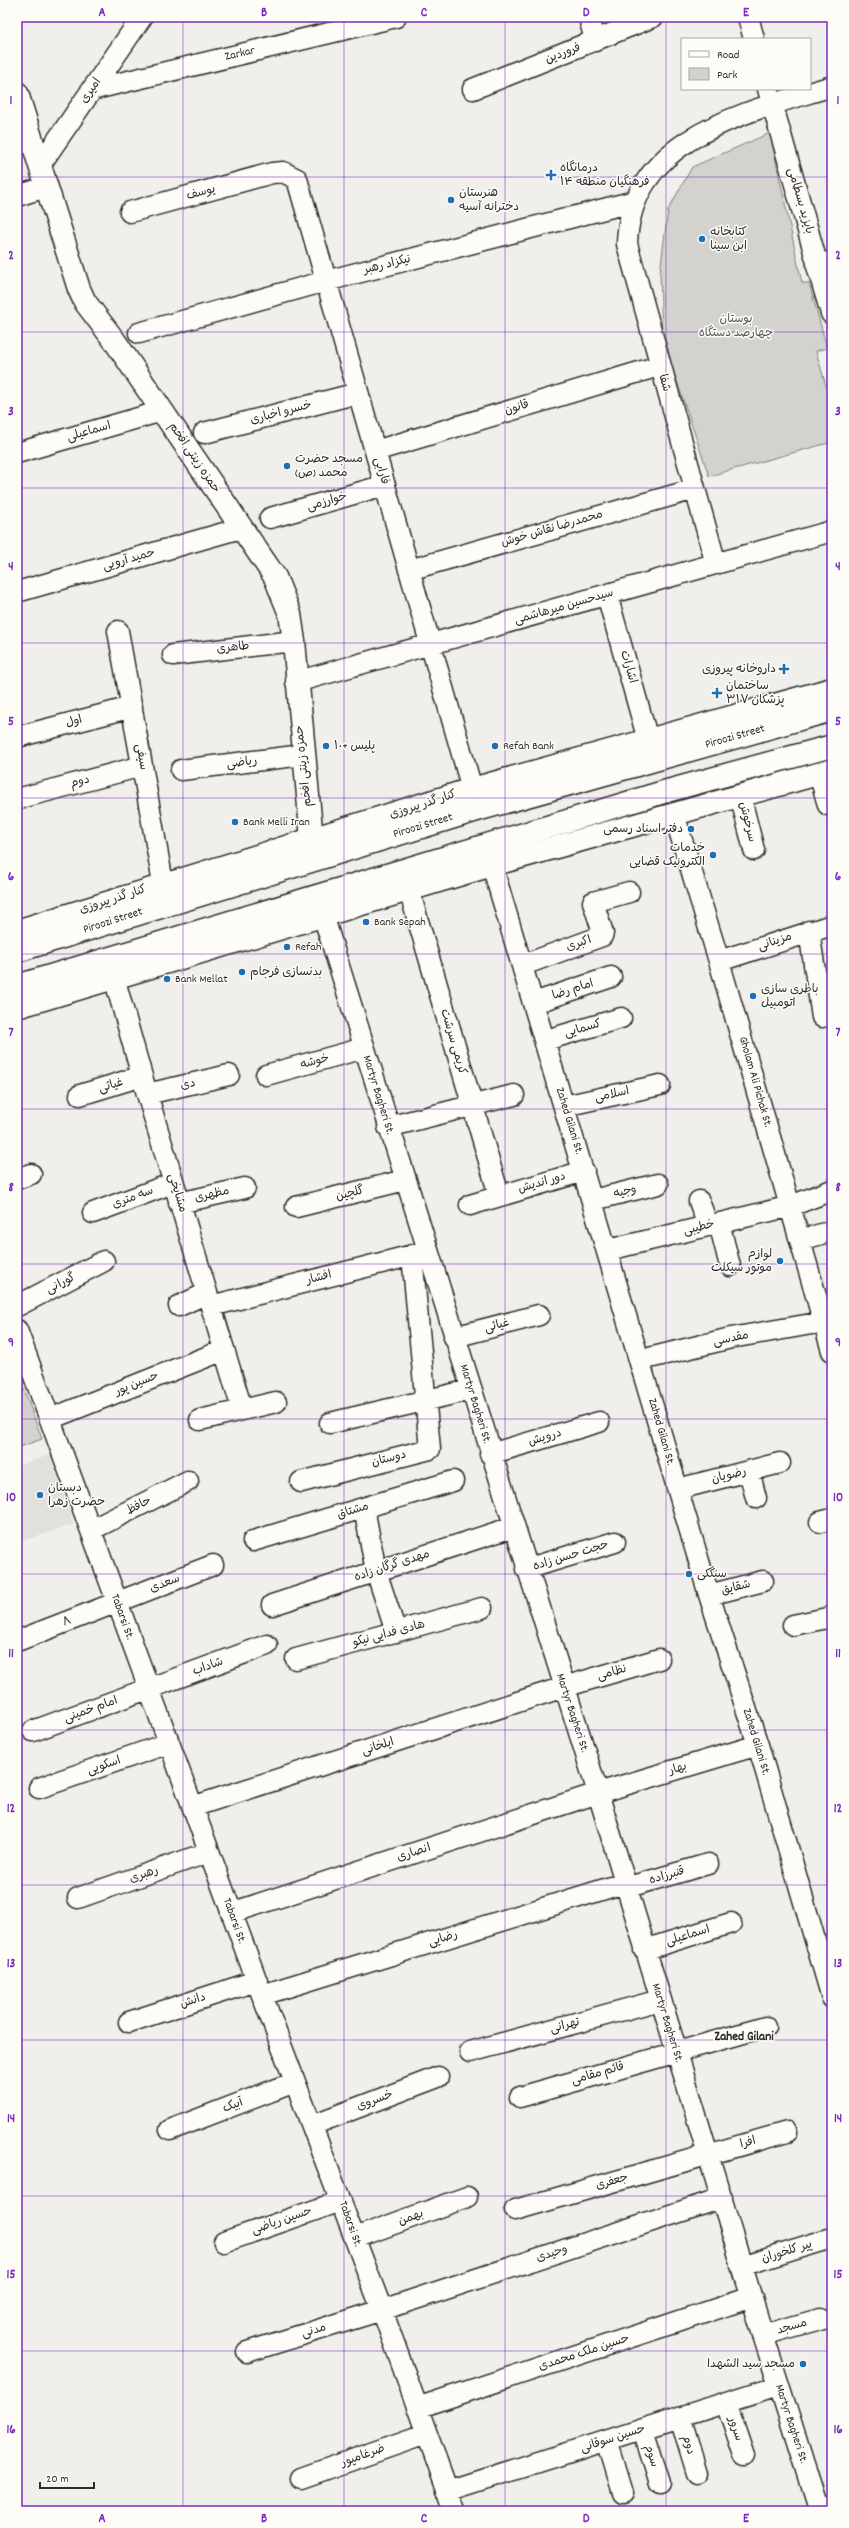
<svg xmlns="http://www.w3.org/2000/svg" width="849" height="2528" viewBox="0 0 849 2528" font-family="Dekko,'Playpen Sans Arabic',sans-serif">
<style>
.built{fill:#e1e0dc}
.green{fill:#d3d2cf;stroke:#7f7e7d}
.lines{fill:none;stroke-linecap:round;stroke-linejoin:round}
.minor-casing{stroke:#2b2b2b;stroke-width:23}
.tertiary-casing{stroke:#2b2b2b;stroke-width:25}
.secondary-casing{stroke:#2b2b2b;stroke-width:25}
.primary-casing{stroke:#2b2b2b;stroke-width:25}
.minor{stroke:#fdfcf7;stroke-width:20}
.tertiary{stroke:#fdfcf7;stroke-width:22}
.secondary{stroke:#fdfcf7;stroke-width:22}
.primary{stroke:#fdfcf7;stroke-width:22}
.grid{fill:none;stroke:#7b2cbf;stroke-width:1;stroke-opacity:0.55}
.poi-dot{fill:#1f6fb2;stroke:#fdfcf7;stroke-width:1.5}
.labels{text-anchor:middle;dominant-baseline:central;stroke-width:3;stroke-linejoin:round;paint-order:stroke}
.street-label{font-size:12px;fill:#2b2b2b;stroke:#fdfcf7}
.poi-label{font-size:12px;fill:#2b2b2b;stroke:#fdfcf7;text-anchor:start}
.park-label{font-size:12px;fill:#555554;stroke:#fdfcf7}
.neighbourhood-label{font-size:13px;font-weight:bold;fill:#2b2b2b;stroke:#fdfcf7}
.neatline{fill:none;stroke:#7b2cbf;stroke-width:1.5}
.grid-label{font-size:13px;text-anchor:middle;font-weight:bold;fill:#7b2cbf}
</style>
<rect width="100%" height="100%" fill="#f0efeb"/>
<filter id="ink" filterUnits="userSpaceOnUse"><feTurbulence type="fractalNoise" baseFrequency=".025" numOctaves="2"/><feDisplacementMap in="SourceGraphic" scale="8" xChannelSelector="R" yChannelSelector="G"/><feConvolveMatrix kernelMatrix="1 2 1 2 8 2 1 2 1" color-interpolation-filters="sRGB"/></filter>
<g filter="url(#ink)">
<path class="built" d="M50 1455 74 1524 17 1543V1466Z"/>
<path class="green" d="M770 133 802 283H809L827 348 816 351 832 407V442L709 476 662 337 660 272 668 210 692 167Z
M19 1376 42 1439 17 1448V1377Z"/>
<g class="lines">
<defs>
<path id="minor" d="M589 17 595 41
M748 17 754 39
M473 89 653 17
M768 89 818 266
M91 90 396 17
M40 165 142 17
M17 196 46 187
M130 212 272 173 283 172 297 179 472 789
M139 333 326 281 635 201
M204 433 358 393
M375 451 659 366
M17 453 162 411
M270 518 385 485
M716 564 627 244C630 136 749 112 832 86
M409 570 695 489
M17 592 241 528
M607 595 648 740
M118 631 163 883
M173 655 294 641
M296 682 832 531
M17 737 132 707
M181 770 303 755
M819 773 828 805
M740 795 754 850
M17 799 142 766
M674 814 719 961 832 1351
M492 865 709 1595 758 1745 832 1998
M409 890 499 1195
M323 915 598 1793 763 2335 819 2511
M809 931 822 1017
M719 961 832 925
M523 965 602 936 603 933 593 902 629 892
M114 977 147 1094 242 1409
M534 1003 611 977
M546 1040 621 1018
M266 1075 364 1048
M147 1094 229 1075
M80 1095 142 1076
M564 1106 660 1085
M388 1127 514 1095
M17 1179 31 1174
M593 1200 658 1184
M699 1201 708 1226
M179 1203 245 1188
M470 1205 584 1171
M296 1207 405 1180
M93 1213 173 1183
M719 1223 730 1266
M800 1240 832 1231
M608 1250 791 1206 832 1190
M17 1306 104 1261
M179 1306 207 1293
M211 1306 425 1252
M17 1330 262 1995 382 2310 455 2511
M454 1337 539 1315
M641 1360 731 1338 823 1322
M50 1419 224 1350
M200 1420 276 1402
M330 1423 470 1390
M490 1454 599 1422
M749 1471 756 1498
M301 1482 430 1449 412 1255
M678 1489 780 1463
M364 1508 376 1571 396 1632
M820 1522 832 1519
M91 1530 188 1481
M253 1541 453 1481
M526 1569 615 1542
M709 1595 763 1581
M272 1605 513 1527
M793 1625 832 1617
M17 1641 213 1565
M296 1659 482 1608
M33 1731 267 1645
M39 1788 169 1743
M192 1807 564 1687 659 1659
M625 1888 708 1864
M78 1898 209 1852
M231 1913 598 1793 758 1745
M644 1950 731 1923
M262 1995 624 1883
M129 2022 256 1981
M470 2052 660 2000
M520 2097 765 2027
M312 2125 438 2077
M170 2130 295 2082
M515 2210 787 2132
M355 2238 467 2197
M224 2242 341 2201
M741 2266 832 2238
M763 2335 820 2319
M247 2352 382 2310 722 2198
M726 2403 744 2456
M417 2408 752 2297
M680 2417 697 2473
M643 2429 660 2483
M607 2440 623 2493
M301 2478 426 2434
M447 2491 778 2386"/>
<path id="tertiary" d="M17 93 79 289 85 302 114 340 275 577 290 614 294 641 312 840"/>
<path id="secondary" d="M832 262 818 266 832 313
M17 931 472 789 832 689
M17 1007 492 865 832 770
M818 2508H832"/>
<path id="primary" d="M17 951 477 810 832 710
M17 986 667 791 832 746"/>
</defs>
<use href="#minor" class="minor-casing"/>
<use href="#tertiary" class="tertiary-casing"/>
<use href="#secondary" class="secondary-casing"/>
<use href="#primary" class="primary-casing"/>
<use href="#minor" class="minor"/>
<use href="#tertiary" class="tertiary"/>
<use href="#secondary" class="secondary"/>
<use href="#primary" class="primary"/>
</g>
</g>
<path class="grid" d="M183 17V2511M344 17V2511M505 17V2511M666 17V2511M17 177H832M17 332H832M17 488H832M17 643H832M17 798H832M17 954H832M17 1109H832M17 1264H832M17 1419H832M17 1574H832M17 1730H832M17 1885H832M17 2040H832M17 2196H832M17 2351H832"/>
<g class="poi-dot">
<path d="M549 169h4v4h4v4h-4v4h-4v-4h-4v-4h4z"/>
<circle cx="451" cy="200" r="4"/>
<circle cx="702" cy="239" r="4"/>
<circle cx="287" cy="466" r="4"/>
<path d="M782 663h4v4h4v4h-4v4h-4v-4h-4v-4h4z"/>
<path d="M715 687h4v4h4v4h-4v4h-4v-4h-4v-4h4z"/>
<circle cx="326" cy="746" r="4"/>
<circle cx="495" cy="746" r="4"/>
<circle cx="235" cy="822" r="4"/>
<circle cx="691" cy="829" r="4"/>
<circle cx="713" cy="855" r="4"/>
<circle cx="366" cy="922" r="4"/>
<circle cx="287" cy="947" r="4"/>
<circle cx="242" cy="972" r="4"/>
<circle cx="167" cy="979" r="4"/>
<circle cx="753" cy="996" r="4"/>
<circle cx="780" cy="1261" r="4"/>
<circle cx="40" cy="1495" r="4"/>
<circle cx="689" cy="1574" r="4"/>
<circle cx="803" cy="2364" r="4"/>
</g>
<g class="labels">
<g class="street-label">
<text transform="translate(240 54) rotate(-13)">Zarkar</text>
<text transform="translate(563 54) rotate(-21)">فروردین</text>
<text transform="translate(91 91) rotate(-55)">امیری</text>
<text transform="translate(201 193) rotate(-15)">یوسف</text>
<text transform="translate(800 201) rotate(74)">بایزید بسطامی</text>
<text transform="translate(387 265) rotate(-14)">نیکزاد رهبر</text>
<text transform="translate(664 383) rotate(74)">شفا</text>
<text transform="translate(517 408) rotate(-17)">قانون</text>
<text transform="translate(281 413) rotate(-15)">خسرو اخباری</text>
<text transform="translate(89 432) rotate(-16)">اسماعیلی</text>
<text transform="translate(194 458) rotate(56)">حمزه زینتی افخم</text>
<text transform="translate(381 471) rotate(74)">فارابی</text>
<text transform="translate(327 502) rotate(-16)">خوارزمی</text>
<text transform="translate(552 529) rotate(-16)">محمدرضا نقاش خوش</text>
<text transform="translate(129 560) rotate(-16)">حمید آرویی</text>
<text transform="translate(564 607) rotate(-16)">سیدحسین میرهاشمی</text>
<text transform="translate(233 648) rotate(-7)">طاهری</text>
<text transform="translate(628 667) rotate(74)">اشارات</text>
<text transform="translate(74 722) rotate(-15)">اول</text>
<text transform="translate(735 737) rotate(-16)">Piroozi Street</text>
<text transform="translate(141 757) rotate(80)">سیفی</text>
<text transform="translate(242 763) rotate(-7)">ریاضی</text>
<text transform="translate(304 766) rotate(-96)">حمزه زینتی افخم</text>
<text transform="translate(80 782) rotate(-15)">دوم</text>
<text transform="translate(423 805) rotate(-18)">کنار گذر پیروزی</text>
<text transform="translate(747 822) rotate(76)">سرخوش</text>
<text transform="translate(423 826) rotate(-17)">Piroozi Street</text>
<text transform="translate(113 900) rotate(-18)">کنار گذر پیروزی</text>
<text transform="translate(113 921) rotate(-18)">Piroozi Street</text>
<text transform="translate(775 942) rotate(-19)">مزینانی</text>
<text transform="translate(579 944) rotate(-19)">اکبری</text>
<text transform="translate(573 990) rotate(-18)">امام رضا</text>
<text transform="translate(583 1029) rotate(-16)">کسمایی</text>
<text transform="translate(453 1042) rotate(74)">کریمی سرشت</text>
<text transform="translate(315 1062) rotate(-15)">خوشه</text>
<text transform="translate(755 1082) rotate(74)">Gholam Ali Pichak St.</text>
<text transform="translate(188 1085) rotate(-13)">دی</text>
<text transform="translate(111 1086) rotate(-17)">غیاثی</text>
<text transform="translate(378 1095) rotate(73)">Martyr Bagheri St.</text>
<text transform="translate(612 1095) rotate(-12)">اسلامی</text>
<text transform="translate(569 1121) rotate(73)">Zahed Gilani St.</text>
<text transform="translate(542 1183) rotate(-16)">دور اندیش</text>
<text transform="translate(625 1192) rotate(-14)">وجیه</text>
<text transform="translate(177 1193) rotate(73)">مشایخی</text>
<text transform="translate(350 1194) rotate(-14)">گلچین</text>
<text transform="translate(212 1195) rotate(-13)">مظهری</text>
<text transform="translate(133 1198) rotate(-21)">سه متری</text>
<text transform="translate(699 1228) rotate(-14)">خطیبی</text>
<text transform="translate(319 1278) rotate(-14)">افشار</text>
<text transform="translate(61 1284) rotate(-27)">گورانی</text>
<text transform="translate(497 1326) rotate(-15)">غیائی</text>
<text transform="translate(731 1339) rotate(-12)">مقدسی</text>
<text transform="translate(137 1384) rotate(-22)">حسین پور</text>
<text transform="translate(475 1404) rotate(73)">Martyr Bagheri St.</text>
<text transform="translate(661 1432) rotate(74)">Zahed Gilani St.</text>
<text transform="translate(545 1438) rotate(-17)">درویش</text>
<text transform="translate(389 1459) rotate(-14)">دوستان</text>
<text transform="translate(729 1476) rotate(-14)">رضویان</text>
<text transform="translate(139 1506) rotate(-27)">حافظ</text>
<text transform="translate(353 1511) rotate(-17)">مشتاق</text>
<text transform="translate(571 1556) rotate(-17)">حجت حسن زاده</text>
<text transform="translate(392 1566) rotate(-18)">مهدی گرگان زاده</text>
<text transform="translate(165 1584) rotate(-21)">سعدی</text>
<text transform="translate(736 1588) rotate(-14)">شقایق</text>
<text transform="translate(122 1617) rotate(70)">Tabarsi St.</text>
<text transform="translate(67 1622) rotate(-21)">۸</text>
<text transform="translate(389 1634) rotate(-15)">هادی فدایی نیکو</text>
<text transform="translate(208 1667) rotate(-20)">شاداب</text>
<text transform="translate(612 1673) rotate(-16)">نظامی</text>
<text transform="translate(91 1710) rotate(-20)">امام خمینی</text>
<text transform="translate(572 1713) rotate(72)">Martyr Bagheri St.</text>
<text transform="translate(756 1742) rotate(73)">Zahed Gilani St.</text>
<text transform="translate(378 1747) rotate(-18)">ایلخانی</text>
<text transform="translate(104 1766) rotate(-19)">اسکویی</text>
<text transform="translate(678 1769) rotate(-17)">بهار</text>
<text transform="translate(414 1853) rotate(-18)">انصاری</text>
<text transform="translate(144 1875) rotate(-19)">رهبری</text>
<text transform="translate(667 1876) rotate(-16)">قنبرزاده</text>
<text transform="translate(234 1921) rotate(70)">Tabarsi St.</text>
<text transform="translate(688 1936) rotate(-17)">اسماعیلی</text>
<text transform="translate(443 1939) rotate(-17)">رضایی</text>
<text transform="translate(193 2001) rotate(-18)">دانش</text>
<text transform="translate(667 2023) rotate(73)">Martyr Bagheri St.</text>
<text transform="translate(565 2026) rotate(-15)">تهرانی</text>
<text transform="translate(598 2074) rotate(-16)">قائم مقامی</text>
<text transform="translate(375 2101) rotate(-21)">خسروی</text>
<text transform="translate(233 2106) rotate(-21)">آبیک</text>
<text transform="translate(748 2143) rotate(-16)">افرا</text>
<text transform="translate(612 2182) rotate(-16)">جعفری</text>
<text transform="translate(411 2218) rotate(-20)">بهمن</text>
<text transform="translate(282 2221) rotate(-19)">حسین ریاضی</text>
<text transform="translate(350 2224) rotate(70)">Tabarsi St.</text>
<text transform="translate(787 2252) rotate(-17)">پیر کلخوران</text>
<text transform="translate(552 2254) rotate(-18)">وحیدی</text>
<text transform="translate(792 2327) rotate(-16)">مسجد</text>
<text transform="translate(314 2331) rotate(-17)">مدنی</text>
<text transform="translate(584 2353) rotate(-18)">حسین ملک محمدی</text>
<text transform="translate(791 2424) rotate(72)">Martyr Bagheri St.</text>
<text transform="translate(735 2429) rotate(72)">سرور</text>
<text transform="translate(613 2439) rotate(-18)">حسین سوقانی</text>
<text transform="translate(688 2445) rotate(73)">دوم</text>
<text transform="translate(363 2456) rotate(-20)">ضرغامپور</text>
<text transform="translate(651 2456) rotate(72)">سوم</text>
</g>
<g class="poi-label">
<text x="560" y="168">درمانگاه<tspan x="560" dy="14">فرهنگیان منطقه ۱۴</tspan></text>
<text x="459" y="193">هنرستان<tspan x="459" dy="14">دخترانه آسیه</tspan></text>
<text x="710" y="232">کتابخانه<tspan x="710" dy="14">ابن سینا</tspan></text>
<text x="295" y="459">مسجد حضرت<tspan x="295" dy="14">محمد (ص)</tspan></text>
<text x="776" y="669" text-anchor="end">داروخانه پیروزی</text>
<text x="726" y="686">ساختمان<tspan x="726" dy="14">پزشکان ۳۱۷</tspan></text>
<text x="334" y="746">پلیس +۱۰</text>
<text x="503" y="746">Refah Bank</text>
<text x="243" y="822">Bank Melli Iran</text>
<text x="683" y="829" text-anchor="end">دفتر اسناد رسمی</text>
<text x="705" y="848" text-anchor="end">خدمات<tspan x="705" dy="14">الکترونیک قضایی</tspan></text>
<text x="374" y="922">Bank Sepah</text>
<text x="295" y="947">Refah</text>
<text x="250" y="972">بدنسازی فرجام</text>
<text x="175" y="979">Bank Mellat</text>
<text x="761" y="989">باطری سازی<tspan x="761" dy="14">اتومبیل</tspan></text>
<text x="772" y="1254" text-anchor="end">لوازم<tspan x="772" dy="14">موتور سیکلت</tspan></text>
<text x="48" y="1488">دبستان<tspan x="48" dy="14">حضرت زهرا</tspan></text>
<text x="697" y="1574">سنگکی</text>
<text x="795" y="2364" text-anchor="end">مسجد سید الشهدا</text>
</g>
<g class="park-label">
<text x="736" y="319">بوستان<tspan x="736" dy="14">چهارصد دستگاه</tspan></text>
</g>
<g class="neighbourhood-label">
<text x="744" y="2037">Zahed Gilani</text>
</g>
</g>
<rect width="849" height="2528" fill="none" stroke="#fdfcf7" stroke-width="44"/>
<rect x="681" y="38" width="130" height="52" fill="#fdfcf7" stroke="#a9a8a5"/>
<rect x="689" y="51" width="20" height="6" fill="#fdfcf7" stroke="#a9a8a5"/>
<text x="717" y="58" font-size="12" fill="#2b2b2b">Road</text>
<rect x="689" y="68" width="20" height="12" fill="#d3d2cf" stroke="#a9a8a5"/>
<text x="717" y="78" font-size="12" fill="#2b2b2b">Park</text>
<path d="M40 2482v6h54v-6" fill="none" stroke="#2b2b2b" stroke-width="2"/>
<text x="46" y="2482" font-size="12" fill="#2b2b2b" stroke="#fdfcf7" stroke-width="3" paint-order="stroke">20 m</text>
<rect x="22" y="22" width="805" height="2484" class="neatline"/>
<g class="grid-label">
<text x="102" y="16">A</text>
<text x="264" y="16">B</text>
<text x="424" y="16">C</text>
<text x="586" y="16">D</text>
<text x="746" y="16">E</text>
<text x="11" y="104">1</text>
<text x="838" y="104">1</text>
<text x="11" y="259">2</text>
<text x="838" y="259">2</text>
<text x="11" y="415">3</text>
<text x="838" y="415">3</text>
<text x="11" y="570">4</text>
<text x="838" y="570">4</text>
<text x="11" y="725">5</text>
<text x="838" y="725">5</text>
<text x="11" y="880">6</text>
<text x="838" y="880">6</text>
<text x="11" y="1036">7</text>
<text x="838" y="1036">7</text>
<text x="11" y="1191">8</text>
<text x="838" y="1191">8</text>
<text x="11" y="1346">9</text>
<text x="838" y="1346">9</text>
<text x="11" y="1501">10</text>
<text x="838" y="1501">10</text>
<text x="11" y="1657">11</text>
<text x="838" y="1657">11</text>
<text x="11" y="1812">12</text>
<text x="838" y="1812">12</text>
<text x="11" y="1967">13</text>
<text x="838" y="1967">13</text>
<text x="11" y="2122">14</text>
<text x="838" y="2122">14</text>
<text x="11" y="2278">15</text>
<text x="838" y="2278">15</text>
<text x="11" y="2433">16</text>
<text x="838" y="2433">16</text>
<text x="102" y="2522">A</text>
<text x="264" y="2522">B</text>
<text x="424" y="2522">C</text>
<text x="586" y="2522">D</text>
<text x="746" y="2522">E</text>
</g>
</svg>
